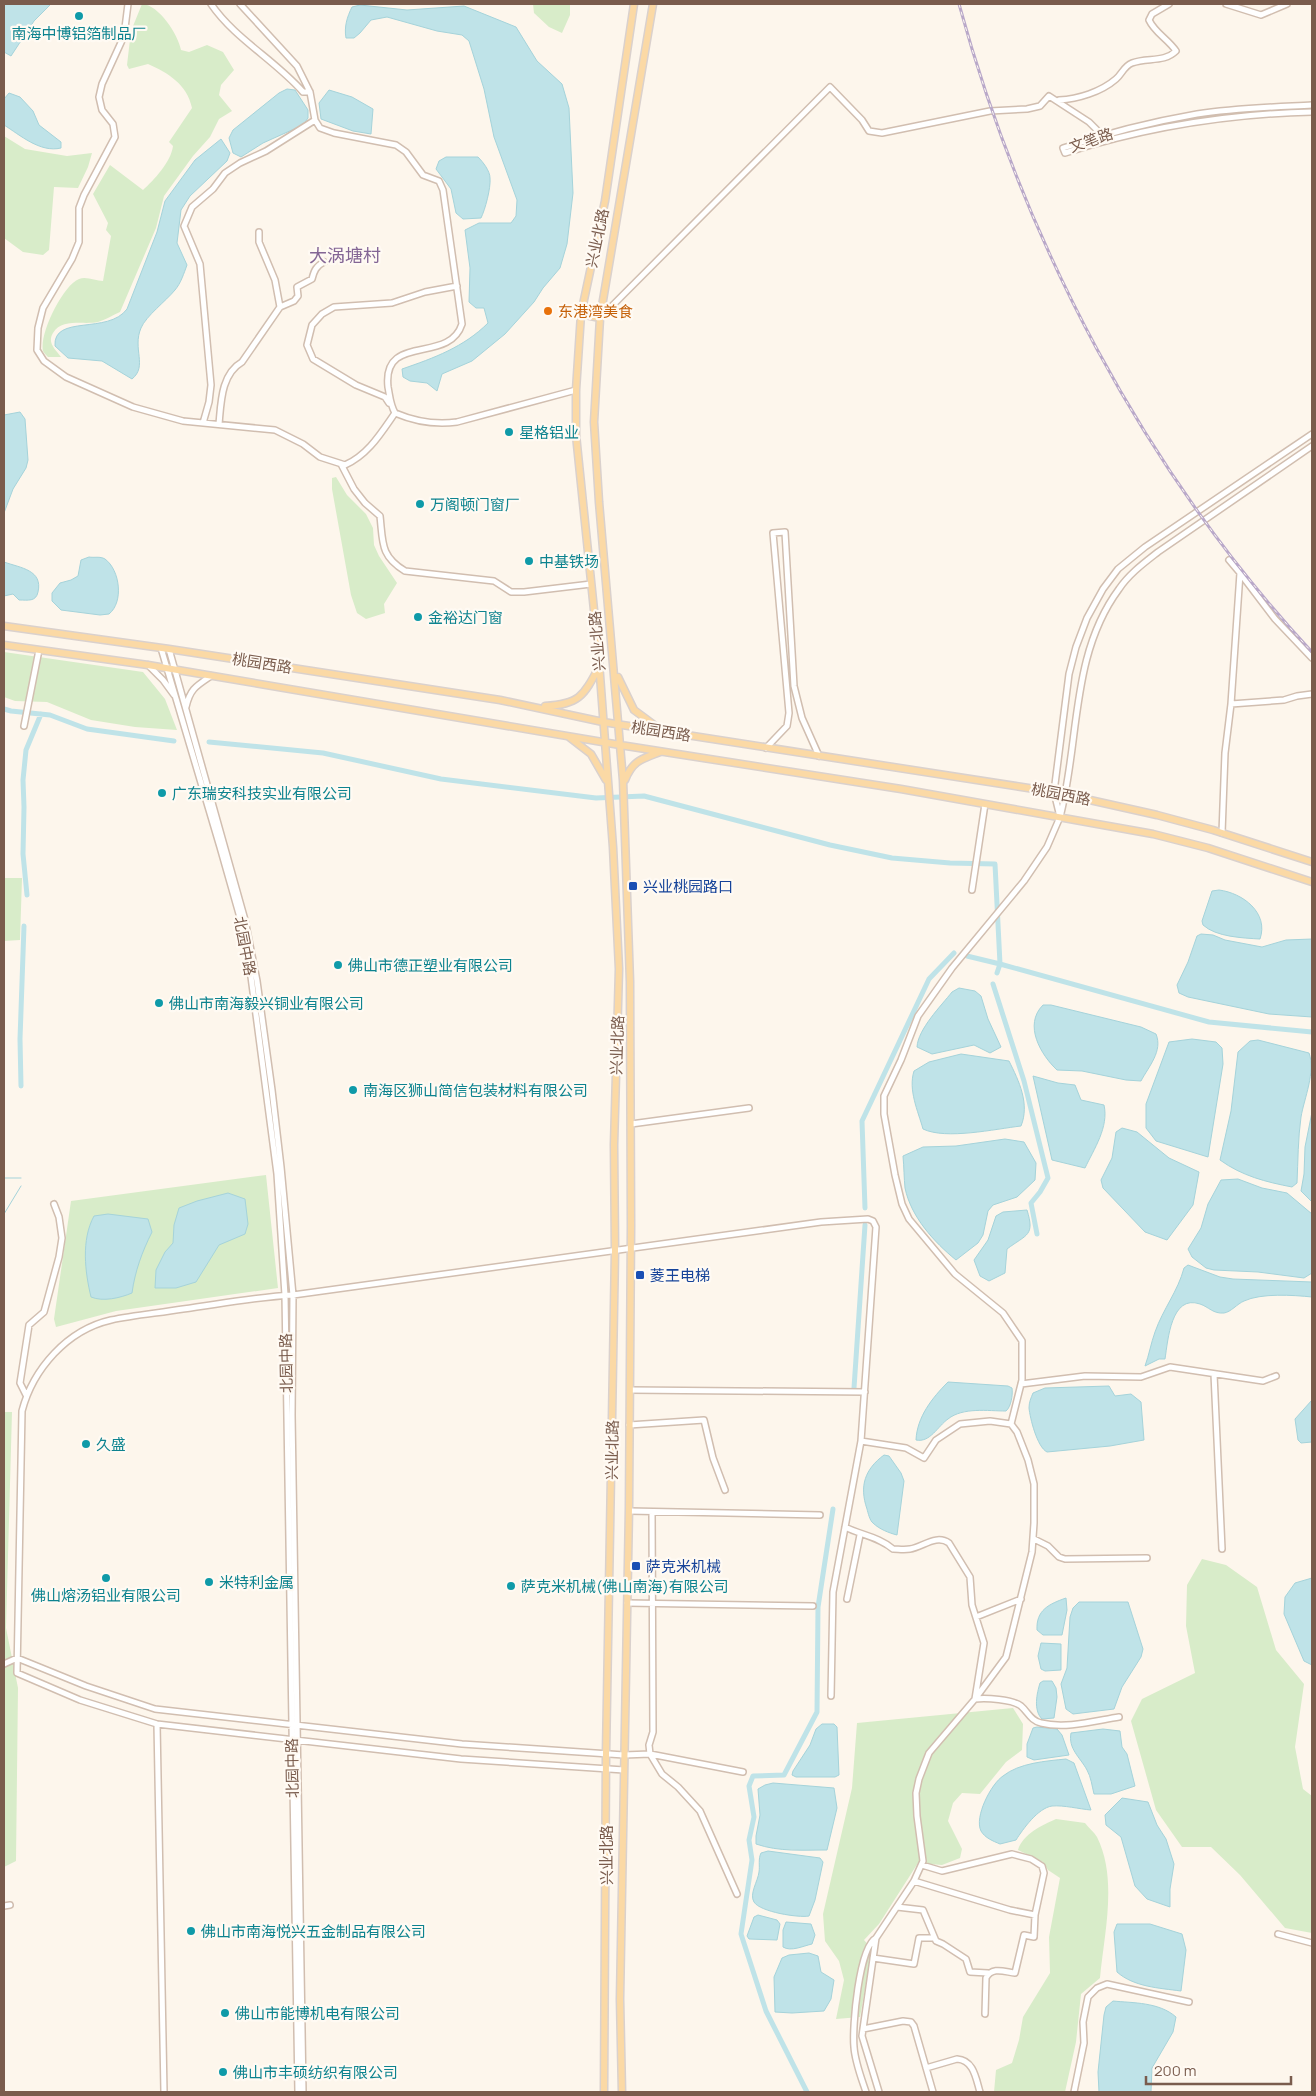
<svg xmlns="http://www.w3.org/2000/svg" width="1316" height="2096" viewBox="0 0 1316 2096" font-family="Manrope,'Noto Sans SC',sans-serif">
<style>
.green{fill:#d8ecc9}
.water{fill:#bfe3e8;stroke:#a5d3da}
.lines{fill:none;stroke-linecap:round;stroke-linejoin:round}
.stream{stroke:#a5d3da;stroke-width:1}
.canal{stroke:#bfe3e8;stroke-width:5}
.minor-casing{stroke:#d1beb0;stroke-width:8}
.major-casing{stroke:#dad1cd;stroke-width:9}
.minor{stroke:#fff;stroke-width:5}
.major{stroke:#fbd9a5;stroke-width:6}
.rail-casing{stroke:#b9a8c9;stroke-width:3}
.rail{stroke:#fffaf3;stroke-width:1;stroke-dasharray:4;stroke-linecap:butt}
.culture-dot{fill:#0f9aa8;stroke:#fffaf3;stroke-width:2}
.food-dot{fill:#e8710a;stroke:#fffaf3;stroke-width:2}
.transit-dot{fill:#1a4fb4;stroke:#fffaf3;stroke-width:2}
.labels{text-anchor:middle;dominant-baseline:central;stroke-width:4.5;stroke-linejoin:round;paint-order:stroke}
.culture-label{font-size:15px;fill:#0d838f;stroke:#fffaf3;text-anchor:start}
.street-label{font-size:15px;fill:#7a5c4d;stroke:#fffaf3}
.food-label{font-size:15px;fill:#c56008;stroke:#fffaf3;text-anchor:start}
.transit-label{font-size:15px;fill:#164399;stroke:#fffaf3;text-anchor:start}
.quarter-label{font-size:18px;fill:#846695;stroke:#fffaf3}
</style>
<rect width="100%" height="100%" fill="#fdf6ec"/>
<path class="green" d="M142 4C159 5 178 34 181 50L189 52 207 45 223 52 234 70 221 85 219 95 232 111 219 119 210 137 193 156 164 196 156 228 120 312C113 315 105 320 98 322 84 325 62 318 53 333 47 343 55 349 61 357H48C46 355 44 353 43 351 39 334 63 285 79 279 86 276 96 281 103 281L111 236 106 230 108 223 93 194 110 165 143 190C154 180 171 162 173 146L169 142 192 108C187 84 168 73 148 64L129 69 127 65 131 31Z
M533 4H570V15L562 33 549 27 534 13Z
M4 136 25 149 67 156 92 153 88 167 78 188 54 187 49 250 43 255 23 252 4 238Z
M336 477 347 495 366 514 373 528 374 545 379 556 397 583 384 604 385 613 366 619 357 613 351 595 332 489V478Z
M4 652 143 672 165 699 177 730 135 727 91 720 47 702 15 701 4 697Z
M4 878H22L20 940 4 941Z
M266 1175 278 1288 116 1311 56 1327 54 1319 71 1201Z
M4 1412H12L6 1628 18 1688 16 1861 4 1867Z
M1202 1559 1226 1565 1257 1587 1276 1650 1304 1684 1295 1747 1303 1789 1312 1796V1933L1285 1928 1240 1875 1211 1847H1182L1156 1810 1131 1721 1142 1699 1195 1673 1186 1626 1187 1585Z
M1013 1708 1023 1724 1022 1750 1006 1762 980 1794 962 1793 953 1803 948 1821 962 1849 960 1858 942 1865 918 1863 879 1924 864 1940 872 1949 860 2017 836 2019 844 1980 839 1961 825 1941 823 1914 852 1788 857 1723Z
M1056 1819 1085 1823C1088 1827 1094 1832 1097 1837 1118 1879 1104 1934 1100 1978L1081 1994 1076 2042 1065 2092H994L996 2070 1012 2063 1019 2040 1023 2017 1050 1973 1049 1937 1060 1878 1048 1870 1043 1862 1018 1850C1023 1834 1042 1825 1056 1819Z"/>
<path class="water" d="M4 4H51L34 21 11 56 4 52Z
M360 5 407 10 464 6 516 27 537 61 562 84 569 108 573 193 567 244 560 268 543 288 534 302 505 334 472 361 442 374 437 391 427 383 410 381 403 377 402 369C434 358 464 347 488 323L484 308H476L469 302 470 268 465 230 479 223H511L516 216 517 200 494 137 484 89 469 41 462 35 437 31 387 17 371 20 360 33 354 38H346C344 27 347 17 352 7Z
M287 89 295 90 308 110V118L303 125 263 143 241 157 233 153 229 138 233 130 279 93Z
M329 90 352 97 373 109 371 134 353 131 321 119 319 103Z
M9 93 20 97 33 111 39 125 61 142V148C40 153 20 135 4 125V99Z
M221 139 230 153 227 161 190 196 181 210 177 243 187 265C184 273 181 283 175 290 166 301 146 316 141 328 132 349 148 366 132 379L102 361 68 358 55 346C53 314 108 335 127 309L157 232 165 201 195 160Z
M446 157H478C483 162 490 171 490 178 491 188 485 210 481 218L463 219 456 213 451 189 436 169 439 161Z
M20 412 25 419 28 460 26 468 13 489 4 513V415Z
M89 557C94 558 100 556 105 559 120 570 124 602 109 614L100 615 61 610 52 601V593L60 583 71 580 78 576 81 560Z
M4 562C21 568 43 570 38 592 36 602 28 600 19 600L13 594 4 596Z
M1219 890C1243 893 1269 913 1260 939 1243 938 1216 937 1203 925L1202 921 1212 891Z
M1201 934 1213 935 1225 940 1262 947 1286 940 1312 939V1017L1269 1014 1188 997 1179 993 1177 985 1188 962 1197 936Z
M959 988 975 991 981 996 988 1019 1001 1047 990 1053 974 1045 932 1054 917 1047C918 1029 941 1006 952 992Z
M1043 1005H1051L1141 1027 1156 1034C1163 1051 1149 1066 1141 1081L1126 1080 1082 1071 1057 1070C1041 1055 1023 1025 1043 1005Z
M1192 1039 1216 1042 1222 1048 1223 1064 1208 1157 1156 1141 1146 1128V1104L1169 1042Z
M1258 1040 1309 1053C1316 1071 1304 1099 1301 1117 1298 1138 1298 1161 1297 1183L1292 1187C1266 1182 1242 1176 1220 1160L1231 1111 1238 1052 1250 1041Z
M961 1054 1009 1061C1019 1081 1030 1104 1021 1126 995 1129 946 1140 923 1129 918 1111 908 1090 914 1071L929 1062Z
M1033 1076 1058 1083 1075 1085 1081 1100 1104 1105C1109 1127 1094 1149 1085 1168L1052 1160Z
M1312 1112V1202L1301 1191 1304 1174 1305 1147Z
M1122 1128 1137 1132 1169 1158 1199 1172 1193 1205 1167 1240 1145 1232 1103 1188 1101 1180 1112 1158 1116 1132Z
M1005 1139 1024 1142 1036 1163 1035 1180 1017 1197 993 1205 988 1211 983 1235 978 1243 956 1260C934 1242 911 1217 905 1188 904 1178 904 1167 903 1156L923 1147 956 1146Z
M1238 1179 1262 1188 1287 1193 1312 1214V1273L1304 1278 1258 1272 1214 1270 1206 1268 1192 1257 1188 1249 1201 1228 1208 1204 1221 1180Z
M228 1193 245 1199 248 1224 245 1234 219 1245 196 1282 176 1288H155L156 1270 165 1252 173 1243 174 1225 179 1208 197 1201Z
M1027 1210C1035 1236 1027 1234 1007 1249L1005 1273 989 1281 980 1276 974 1260 988 1240 996 1216 1003 1212Z
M108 1214 148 1219 152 1232C142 1252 135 1271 132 1293 120 1298 103 1302 91 1297 85 1272 81 1240 94 1216Z
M1188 1265 1220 1277 1233 1279 1312 1282V1297C1293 1295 1261 1293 1244 1301 1237 1304 1231 1312 1224 1313 1213 1314 1209 1307 1200 1304 1171 1294 1168 1340 1165 1359H1159L1145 1366C1149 1355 1151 1343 1155 1332 1163 1309 1178 1291 1184 1268Z
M948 1382 1008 1386 1012 1388C1013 1395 1011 1407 1006 1411 988 1411 963 1407 948 1419 938 1426 930 1443 916 1440 917 1417 932 1398 948 1382Z
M1109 1386 1115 1396 1131 1394 1141 1402 1144 1440 1110 1446 1047 1452C1037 1447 1030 1418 1029 1408 1029 1402 1031 1398 1033 1393L1045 1388Z
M1312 1400V1442L1301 1443 1298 1440 1295 1419Z
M884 1455 889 1456 901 1473 904 1481 897 1535C889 1533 879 1529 873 1523 870 1521 868 1513 867 1509 859 1486 865 1469 884 1455Z
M1312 1578V1665L1304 1661 1284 1614 1285 1597 1295 1583Z
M1066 1598 1067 1610 1062 1635H1043L1037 1630C1036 1610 1049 1604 1066 1598Z
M1079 1602H1128L1143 1649 1141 1657 1122 1687 1114 1709 1073 1714 1066 1709 1061 1684 1067 1668 1070 1617 1073 1608Z
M1041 1643 1061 1644V1670L1045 1671 1041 1669 1038 1656Z
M1043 1681H1052L1056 1688 1057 1697 1054 1718 1042 1719C1033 1710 1037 1693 1040 1683Z
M822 1724H834L837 1727 839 1775 835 1777H796L792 1775 793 1771 810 1745 816 1729Z
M1037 1727 1057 1729 1062 1735 1069 1755 1034 1760 1027 1757V1744L1033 1728Z
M1103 1729 1120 1731 1122 1747 1127 1754 1135 1786 1111 1794H1094C1092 1786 1091 1777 1087 1770 1080 1757 1068 1749 1071 1733Z
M1066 1759 1074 1763 1091 1810C1079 1809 1064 1805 1052 1806 1038 1808 1023 1829 1016 1840L1000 1844C993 1841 985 1838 981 1831 974 1817 991 1784 1003 1776 1019 1763 1046 1761 1066 1759Z
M773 1783 834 1788 837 1808 827 1850C803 1850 779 1852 756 1844V1836L760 1815 758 1789 765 1785Z
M1122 1798 1148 1802 1157 1825 1166 1839 1174 1864 1170 1889V1907L1147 1899 1135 1886 1121 1837 1106 1825 1105 1815Z
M768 1851 820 1858 823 1862 815 1900 809 1916C799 1918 760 1912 754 1902 749 1894 758 1881 759 1872 760 1866 758 1859 761 1853Z
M758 1915 777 1920 780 1924 777 1940 749 1939 747 1936 754 1917Z
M786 1922 811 1924 815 1935 812 1944C803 1946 791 1952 783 1947V1930Z
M1117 1924H1150L1182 1934 1186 1950 1181 1991C1159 1988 1134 1987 1117 1972L1114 1932Z
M809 1953 818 1956 821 1972 834 1980 831 1999 824 2011 792 2013 775 2012 774 1977 782 1958 789 1955Z
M1113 2001C1133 2003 1159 2002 1176 2017L1173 2032 1152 2068 1151 2092H1099L1098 2072 1104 2015 1106 2007Z"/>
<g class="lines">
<path class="stream" d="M4 1178H21
M4 1214 21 1186"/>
<path class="canal" d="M4 709 11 711 50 715 87 729 174 741
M209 742 323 753 441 779 596 798 644 796 830 845 892 858 950 863 995 864 1000 964 1209 1022 1312 1032
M27 895 23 854 24 807 23 780 26 750 41 714
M967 956 1000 964 997 973
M993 984 1024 1081 1048 1178 1040 1192 1031 1203 1037 1234
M21 1086 20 1039 24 926
M865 1208 862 1121 929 979 954 953
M854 1388 865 1225
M807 2092 766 2011 741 1934 752 1860 749 1840 754 1817 749 1786 753 1776 784 1775 817 1712 818 1607 833 1509"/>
<defs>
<path id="minor" d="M128 4 124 36 102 84 99 97 102 110 113 124 115 137 84 195 79 208V242L72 259 43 308 38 328 37 350 44 361 66 377 133 407 183 421 275 430 303 444 320 457 345 465C368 455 381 433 395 413
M211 4C235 39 275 60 303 92H310
M240 4 297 66 310 92 315 120 320 128 334 133 396 145 406 152 423 175 439 181 443 190 462 324C449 365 382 332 388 387 390 397 390 404 395 413 414 421 436 425 457 422L576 390
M1226 4 1261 15 1287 4
M1059 100C1078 99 1101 92 1116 79 1122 74 1124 66 1132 63 1147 57 1164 63 1176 51 1168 39 1155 33 1149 20L1152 14 1169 4
M1312 105C1274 107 1235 108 1197 114 1151 122 1107 133 1063 148L1065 153C1146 127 1227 114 1312 112
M259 232V242L275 280 280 307
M600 318 830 87 862 120 869 131 882 133 990 111 1027 109 1040 106 1049 96 1089 122 1107 140
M389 403 385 397 356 385 313 359 307 345 312 325 322 314 334 307 392 303 425 292 457 286
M203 423 209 402 211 385 200 264 184 226 192 207 213 189 225 173 240 163 266 151 315 120
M219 424C221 403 221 374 242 362L280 307 294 301 298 296 297 287 312 279C314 271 316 266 324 262
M1312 434 1145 547 1118 569 1103 589 1087 618 1076 647 1069 674 1054 792 1060 817C1080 741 1070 655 1119 589 1129 574 1144 563 1158 552L1312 446
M341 464 354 489 365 503 380 516C383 542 380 556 405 571L494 581 511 592H524L591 584
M1229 560 1240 573 1231 704
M1240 573 1275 619 1312 658
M161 648 220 847 241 921 248 954 277 1174 285 1295 298 2092
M169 649 245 920 257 981 272 1090 281 1167 293 1295 292 1415 303 2092
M148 665 163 680 174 695
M186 707C190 689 196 686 211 676
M24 726 39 650
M766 748 787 726 789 713 773 533 785 532 794 686 802 718 819 756
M1222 833 1225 753 1231 704 1284 700 1297 696 1312 694
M972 890 985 804
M631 1124 749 1108
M1214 1374 1222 1549
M1021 1384 1085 1376 1141 1377 1170 1367 1263 1381 1276 1376
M630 1390 865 1392
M26 1395 20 1383 29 1325 44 1312 59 1257 62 1238 59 1217 54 1204
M1011 1424 1022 1380V1341L1003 1313 955 1274 909 1219 902 1204 895 1175 884 1114V1096L901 1060 918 1016 952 968 1024 881 1047 847 1060 817
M629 1425 704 1420 713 1458 725 1490
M861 1441 906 1448 924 1458 936 1440 960 1424 990 1421 1011 1424 1017 1432 1028 1460 1034 1484V1523L1032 1552 1006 1657 975 1699 929 1753 919 1779 916 1793 917 1816 923 1861 914 1881 876 1938 862 2036 879 2092
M629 1511 820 1515
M652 1512 653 1732 649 1745 650 1754 662 1774 678 1787 700 1811 737 1894
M845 1527C861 1535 879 1537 893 1549 898 1549 904 1550 910 1549 923 1547 936 1534 949 1543L970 1577 972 1605 984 1643 975 1699C986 1698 1012 1699 1021 1706 1028 1712 1031 1721 1041 1723 1066 1729 1094 1721 1119 1717
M1034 1539 1048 1546 1059 1557 1065 1559 1147 1558
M847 1599 860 1535
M627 1603 813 1606
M976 1617 1021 1599
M4 1664 17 1658 86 1686 155 1709 462 1744 624 1755 650 1754 743 1772
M157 1724 164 2092
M624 1770 461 1759 157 1724 80 1700 17 1673 22 1411C33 1369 67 1330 111 1320 134 1315 159 1313 183 1309 220 1304 256 1297 293 1295L821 1222 868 1219 873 1221 876 1227 861 1441 833 1592 831 1696
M922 1865 942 1871 1012 1854 1031 1859 1042 1866 1044 1873 1035 1915 1034 1937 1024 1935 1015 1973C1005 1972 992 1966 986 1978L985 2014
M914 1881 1010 1910 1035 1915
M4 1906 10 1905
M897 1907 923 1910 936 1941 943 1944 966 1959 970 1972 988 1973
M1278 1934 1312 1943
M873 1958 914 1964 919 1938H933
M863 2029 903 2021 911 2022 914 2026 933 2092
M926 2068 957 2059C974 2060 976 2079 980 2092
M866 2092C861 2077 855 2062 854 2047 852 2027 859 1947 876 1938
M1074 2092 1084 2043 1083 2022 1088 1997 1097 1988 1107 1984 1189 2002"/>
<path id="major" d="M581 314 600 318
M4 626 169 649 500 700 603 722 1054 792 1157 815 1213 830 1312 862
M4 645 148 665 620 745 901 789 1153 834 1208 848 1312 882
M618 677 634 710 661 730
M545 706C579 704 583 697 599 667
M569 737 591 754 606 780
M625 780C633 760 642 759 660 752
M604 2092 606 1754 615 1251 614 1145 619 969 613 847 598 649 576 435V390L581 314 605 201 634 4
M622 2092 620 1999 629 1508 631 1226 630 982 623 780 599 502 594 422 600 318 653 4"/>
</defs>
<use href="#minor" class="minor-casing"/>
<use href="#major" class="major-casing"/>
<use href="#minor" class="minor"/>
<use href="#major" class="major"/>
<defs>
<path id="rail" d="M959 4C1024 241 1144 471 1312 652"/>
</defs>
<use href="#rail" class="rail-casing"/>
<use href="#rail" class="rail"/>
</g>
<g class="culture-dot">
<circle cx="79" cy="16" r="5"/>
<circle cx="509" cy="432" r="5"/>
<circle cx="420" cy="504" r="5"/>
<circle cx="529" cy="561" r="5"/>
<circle cx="418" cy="617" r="5"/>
<circle cx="162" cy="793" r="5"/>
<circle cx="338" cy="965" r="5"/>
<circle cx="159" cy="1003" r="5"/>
<circle cx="353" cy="1090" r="5"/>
<circle cx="86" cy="1444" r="5"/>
<circle cx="106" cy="1578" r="5"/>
<circle cx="209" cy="1582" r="5"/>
<circle cx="511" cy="1586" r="5"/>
<circle cx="191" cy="1931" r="5"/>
<circle cx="225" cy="2013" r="5"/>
<circle cx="223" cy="2072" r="5"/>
</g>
<circle class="food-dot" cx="548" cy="311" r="5"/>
<g class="transit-dot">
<rect x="628" y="881" width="10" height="10" rx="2.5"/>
<rect x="635" y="1270" width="10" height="10" rx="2.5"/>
<rect x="631" y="1561" width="10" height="10" rx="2.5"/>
</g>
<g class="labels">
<g class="culture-label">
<text x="79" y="33" text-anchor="middle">南海中博铝箔制品厂</text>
<text x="519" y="432">星格铝业</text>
<text x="430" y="504">万阁顿门窗厂</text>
<text x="539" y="561">中基铁场</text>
<text x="428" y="617">金裕达门窗</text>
<text x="172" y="793">广东瑞安科技实业有限公司</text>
<text x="348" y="965">佛山市德正塑业有限公司</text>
<text x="169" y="1003">佛山市南海毅兴铜业有限公司</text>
<text x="363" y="1090">南海区狮山简信包装材料有限公司</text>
<text x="96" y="1444">久盛</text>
<text x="219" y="1582">米特利金属</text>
<text x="521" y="1586">萨克米机械(佛山南海)有限公司</text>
<text x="106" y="1595" text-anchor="middle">佛山熔汤铝业有限公司</text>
<text x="201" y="1931">佛山市南海悦兴五金制品有限公司</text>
<text x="235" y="2013">佛山市能博机电有限公司</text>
<text x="233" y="2072">佛山市丰硕纺织有限公司</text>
</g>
<g class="street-label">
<text transform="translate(1091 140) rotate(-19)">文笔路</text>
<text transform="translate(597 238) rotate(-78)">兴业北路</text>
<text transform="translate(597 641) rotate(-95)">兴业北路</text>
<text transform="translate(262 663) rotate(9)">桃园西路</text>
<text transform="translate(661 731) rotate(9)">桃园西路</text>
<text transform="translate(1061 794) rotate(11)">桃园西路</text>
<text transform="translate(245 946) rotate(79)">北园中路</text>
<text transform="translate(617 1045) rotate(-88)">兴业北路</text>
<text transform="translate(286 1363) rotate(-91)">北园中路</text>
<text transform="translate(612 1450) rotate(-89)">兴业北路</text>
<text transform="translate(292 1768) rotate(-91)">北园中路</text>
<text transform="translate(606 1855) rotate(-90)">兴业北路</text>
</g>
<g class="food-label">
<text x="558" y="311">东港湾美食</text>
</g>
<g class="transit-label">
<text x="643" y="886">兴业桃园路口</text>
<text x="650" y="1275">菱王电梯</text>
<text x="646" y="1566">萨克米机械</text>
</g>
<g class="quarter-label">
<text x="345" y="255">大涡塘村</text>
</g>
</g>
<rect width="1316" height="2096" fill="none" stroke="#7a5c4d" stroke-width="10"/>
<path d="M1146 2076v8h145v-8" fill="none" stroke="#7a5c4d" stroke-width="2.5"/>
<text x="1154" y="2076" font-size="15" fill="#7a5c4d" stroke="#fffaf3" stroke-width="4" paint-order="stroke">200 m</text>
</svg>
